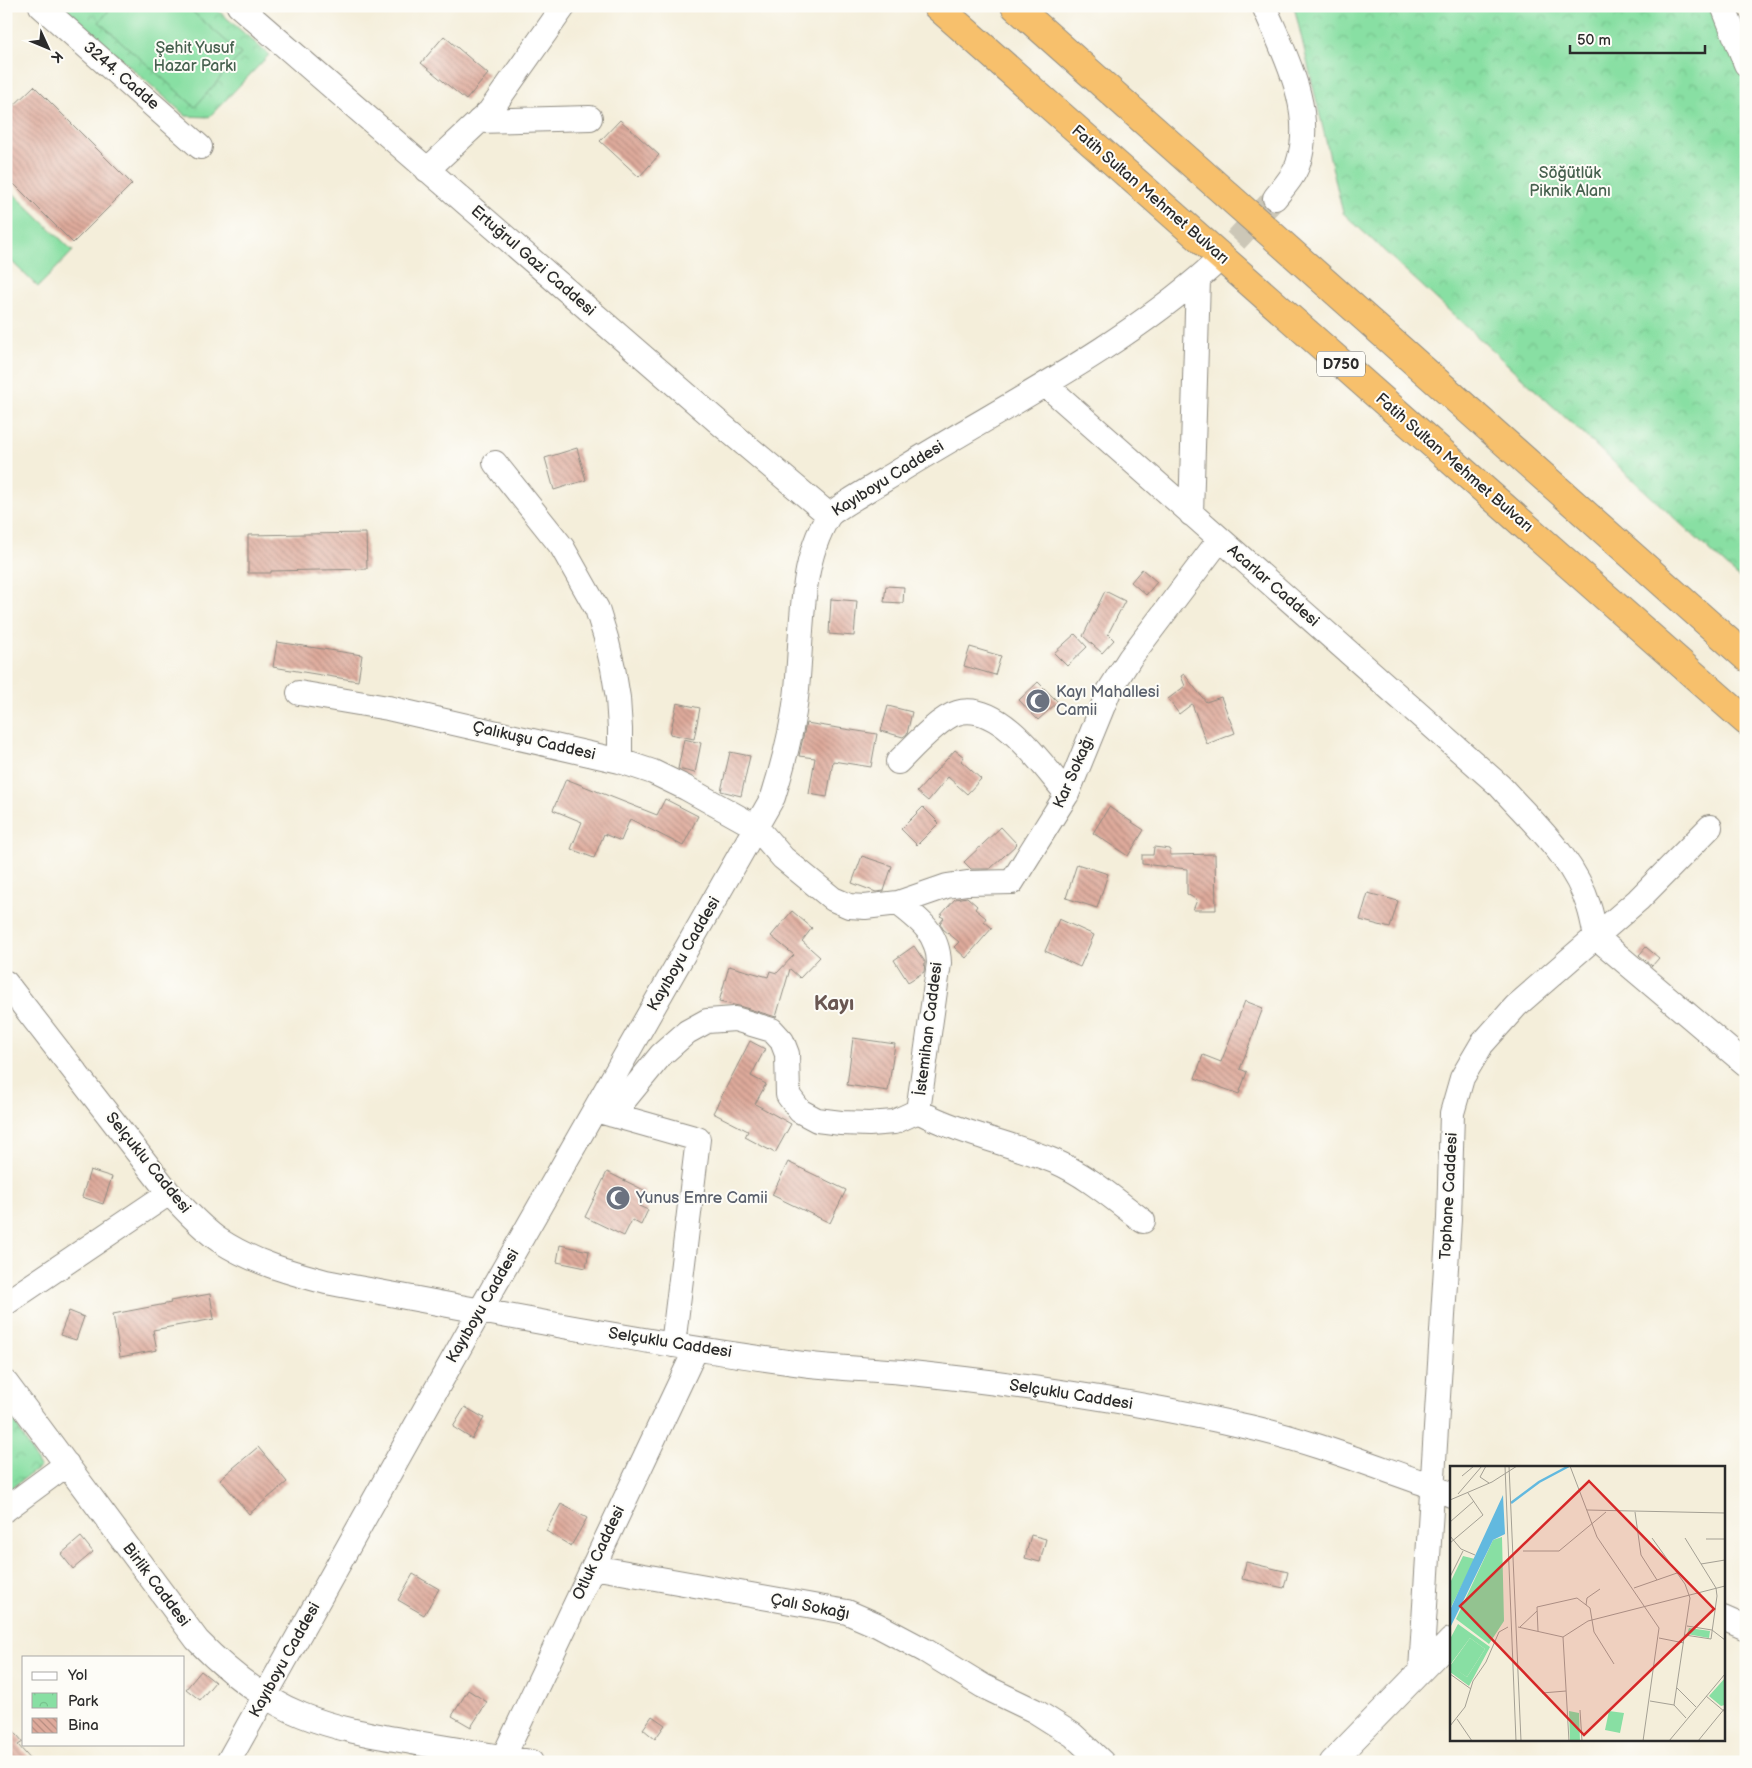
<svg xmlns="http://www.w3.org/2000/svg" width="1752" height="1768" viewBox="0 0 1752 1768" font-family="'Balsamiq Sans',sans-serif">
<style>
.park{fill:url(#park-crowns);stroke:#5a8567}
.pitch{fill:#88dfa3;stroke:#5a8567}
.building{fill:url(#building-back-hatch)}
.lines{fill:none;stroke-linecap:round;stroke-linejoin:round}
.minor-tunnel{stroke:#ccc7b7;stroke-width:24;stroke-dasharray:24 12;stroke-linecap:butt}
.minor-casing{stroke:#908c82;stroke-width:26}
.highway-casing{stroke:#908c82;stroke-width:30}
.minor{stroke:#fff;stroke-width:24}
.highway{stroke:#f7c06c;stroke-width:28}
.labels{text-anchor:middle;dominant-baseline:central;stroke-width:4;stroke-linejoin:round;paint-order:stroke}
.shield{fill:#fdfcf7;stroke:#6a6a68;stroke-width:1}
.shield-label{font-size:15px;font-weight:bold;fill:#2b2b2b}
.park-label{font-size:16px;fill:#47614f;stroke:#fdfcf7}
.street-label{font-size:16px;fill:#2b2b2b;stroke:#fdfcf7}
.worship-label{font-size:16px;fill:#5b616d;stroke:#fdfcf7;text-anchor:start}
.district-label{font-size:21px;font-weight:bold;fill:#6a5752;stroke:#fdfcf7}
.inset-river{fill:none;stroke:#62b9df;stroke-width:2.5}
.inset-road{fill:none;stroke:#a4a094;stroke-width:1}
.view{fill:#d62828;fill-opacity:0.15;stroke:#d62828;stroke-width:2.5}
.inset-edge{fill:none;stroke:#2b2b2b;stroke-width:2.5}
</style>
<defs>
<pattern id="park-crowns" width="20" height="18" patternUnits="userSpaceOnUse" patternTransform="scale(1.25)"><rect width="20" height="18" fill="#88dfa3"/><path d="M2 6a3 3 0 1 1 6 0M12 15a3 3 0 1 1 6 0" fill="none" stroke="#76c08c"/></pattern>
<pattern id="building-back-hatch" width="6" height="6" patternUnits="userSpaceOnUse" patternTransform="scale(1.25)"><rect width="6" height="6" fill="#deaa9b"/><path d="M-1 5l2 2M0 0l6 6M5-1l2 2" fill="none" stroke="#b48b7f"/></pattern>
</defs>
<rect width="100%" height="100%" fill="#fdfcf7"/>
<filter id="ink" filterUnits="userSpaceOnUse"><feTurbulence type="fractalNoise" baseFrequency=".02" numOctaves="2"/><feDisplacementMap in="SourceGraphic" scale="10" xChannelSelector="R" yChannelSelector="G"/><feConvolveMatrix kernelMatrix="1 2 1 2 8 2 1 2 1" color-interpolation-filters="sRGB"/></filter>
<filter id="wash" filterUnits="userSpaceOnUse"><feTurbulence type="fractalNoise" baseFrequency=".0096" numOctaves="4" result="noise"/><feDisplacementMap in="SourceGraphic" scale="20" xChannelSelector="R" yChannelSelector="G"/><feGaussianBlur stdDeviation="1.12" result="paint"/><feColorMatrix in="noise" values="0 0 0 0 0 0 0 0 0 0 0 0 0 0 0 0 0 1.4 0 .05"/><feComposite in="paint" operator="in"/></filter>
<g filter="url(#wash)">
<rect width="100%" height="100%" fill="#f4eeda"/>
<path class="park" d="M61 6H213L269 55 209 117 186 116Z
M1294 6H1732L1746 44V584L1343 213Z
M10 1413 40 1467 6 1492V1415Z"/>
<path class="pitch" d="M113 6H186L241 54 195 107 99 22Z
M11 191 73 251 38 287 6 256V195Z"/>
<g id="blocks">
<path class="building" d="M444 36 488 74 466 100 421 63Z
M34 86 132 184 73 243 6 176V113Z
M620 120 659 155 639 177 600 141Z
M577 448 586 480 554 490 545 458Z
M366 533 367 569 271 571V573H248V535Z
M1142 569 1157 582 1146 595 1131 582Z
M886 586 904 587 903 603 884 602Z
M1105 591 1125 601 1108 634 1114 640 1102 653 1083 636Z
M831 599 857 601 854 636 829 634Z
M1075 634 1087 647 1067 666 1054 653Z
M277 642 362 655 358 681 273 667Z
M970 647 1001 656 995 675 964 666Z
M1184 674 1206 702 1221 697 1235 733 1207 744 1192 704 1179 714 1168 699 1185 686 1181 676Z
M1038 682 1058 702 1038 720 1019 700Z
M677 703 700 708 694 739 670 734Z
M888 706 912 712 907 734 903 737 881 731Z
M806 723 877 734 871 767 833 761 827 797 809 794 815 758 799 756Z
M684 739 701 743 695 773 678 769Z
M955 750 964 757 961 761 981 779 967 794 948 777 928 801 917 792Z
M730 752 750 756 741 796 721 791Z
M566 779 657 815 665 799 698 816 683 846 630 819 621 841 604 834 594 858 571 849 582 822 553 810Z
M923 807 939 823 917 845 901 829Z
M1109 807 1144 830 1128 856 1093 833Z
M1001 827 1017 844 990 869H971L964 862Z
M1154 847 1170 849V855L1215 854 1216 910H1193L1197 900 1187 894V869L1142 864V855H1153Z
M862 856 892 866 884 891 876 892 852 883Z
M1077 864 1108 874 1097 908 1066 898Z
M1368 893 1398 901 1390 928 1360 920Z
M967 897 977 906 975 909 986 918 984 921 992 928 966 958 954 947 959 942 943 929 940 923 944 918 940 916 955 899Z
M792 911 812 928 802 941 820 957 800 978 790 969 776 1017 739 1006 719 1002 729 966 768 977 770 971 777 973 794 955 771 936Z
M1059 919 1094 935 1080 967 1045 951Z
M914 946 925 962 924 972 908 982 894 960Z
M1646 947 1659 958 1652 966 1639 955Z
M1245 1001 1263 1008 1240 1069 1247 1072 1239 1094 1195 1078 1203 1055 1221 1062Z
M853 1038 895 1044 888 1091 847 1085Z
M750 1041 765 1049 751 1076 766 1084 755 1104 791 1124 775 1153 745 1137 748 1131 713 1113Z
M788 1162 846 1190 830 1223 772 1195Z
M90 1170 112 1177 103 1204 82 1197Z
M607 1172 646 1191 639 1206 648 1210 641 1225 632 1220 624 1236 585 1217Z
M560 1245 589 1251 586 1268 557 1262Z
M210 1294 214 1319 153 1330 157 1350 120 1357 113 1314 171 1303 170 1301Z
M69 1311 84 1317 76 1340 60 1335Z
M465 1407 484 1418 472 1439 453 1427Z
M258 1447 287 1482 249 1514 220 1479Z
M561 1504 587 1518 571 1546 546 1531Z
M1031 1535 1046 1539 1040 1562 1025 1558Z
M81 1537 93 1552 73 1569 61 1554Z
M1246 1562 1288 1572 1284 1588 1242 1579Z
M413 1574 439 1589 424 1615 398 1600Z
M201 1671 215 1682 200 1700 186 1689Z
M468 1690 487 1702 471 1727 452 1716Z
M652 1716 665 1725 655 1739 643 1729Z
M6 1722 23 1742 18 1745 33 1762H6Z"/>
</g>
</g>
<g filter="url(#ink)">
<use href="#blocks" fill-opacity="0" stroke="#908c82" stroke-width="1"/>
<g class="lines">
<path class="minor-tunnel" d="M1211 267 1275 198"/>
<defs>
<path id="minor" d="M41 6 200 147
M239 6 723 426 829 515
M1264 6C1284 54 1316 110 1298 164 1294 176 1283 188 1275 198
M1723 6 1746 64
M479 121 590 118
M427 170 490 111 564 6
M1046 385 1500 786C1533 823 1574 858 1589 907 1592 916 1594 927 1596 937L1746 1064
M495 463 562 547 597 609 606 638 613 668 618 698 620 729V761
M1191 514 1198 279
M299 693 388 708 620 761 653 772 686 788 756 827 783 858 833 899 849 906 865 907 898 903 947 886 967 883 1012 882 1067 794 1109 691 1130 658 1220 539
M898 762C912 748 939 718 957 713 999 700 1044 767 1067 794
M898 903C920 920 938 933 939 963L918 1111
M6 983 169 1193C185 1209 200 1227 219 1240 252 1262 289 1272 326 1282 482 1311 638 1342 795 1363 830 1368 867 1369 902 1372 1018 1384 1135 1401 1249 1427 1311 1441 1371 1465 1432 1486L1451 1495
M599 1111 698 1139 673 1345
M612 1115 661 1055 687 1032 707 1021 735 1019 772 1030 782 1041 787 1054 788 1095 800 1111 817 1120 841 1123 869 1124 894 1122 918 1111C961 1134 1010 1143 1054 1161 1087 1175 1115 1200 1143 1221
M6 1303 169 1193
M6 1383 197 1640C227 1671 262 1699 302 1715 339 1730 378 1736 417 1743 455 1749 493 1756 531 1762
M6 1509 67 1464
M593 1567 847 1612 877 1625 926 1651 983 1686 1035 1711 1073 1735 1102 1762
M1723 1618 1746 1628
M1421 1670 1449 1219 1452 1113 1462 1078 1482 1044 1516 1006 1638 900 1710 827
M503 1758 696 1349
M228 1762 480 1311 773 797C783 765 792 732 796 698 803 642 797 566 828 517 833 509 892 476 904 468 1008 404 1119 349 1211 267
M1332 1762 1451 1640"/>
<path id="highway" d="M937 6 1746 721
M1015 6 1746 657"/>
</defs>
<use href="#minor" class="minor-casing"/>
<use href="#highway" class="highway-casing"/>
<use href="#minor" class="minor"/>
<use href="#highway" class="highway"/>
</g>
</g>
<defs>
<symbol id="mosque-disc" viewBox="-11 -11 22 22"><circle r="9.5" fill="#6b7280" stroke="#fdfcf7"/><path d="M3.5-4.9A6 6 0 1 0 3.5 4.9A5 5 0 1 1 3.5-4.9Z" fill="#fff"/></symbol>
</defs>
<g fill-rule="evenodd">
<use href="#mosque-disc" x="1024" y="687" width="28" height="28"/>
<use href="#mosque-disc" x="604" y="1184" width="28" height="28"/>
</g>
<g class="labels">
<rect class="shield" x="1317" y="351.5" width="48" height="25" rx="4"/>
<g class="shield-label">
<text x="1341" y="364">D750</text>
</g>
<g class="park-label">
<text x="195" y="48">Şehit Yusuf<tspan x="195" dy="18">Hazar Parkı</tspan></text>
<text x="1570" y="173">Söğütlük<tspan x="1570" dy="18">Piknik Alanı</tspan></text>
</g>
<g class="street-label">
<text transform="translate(121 76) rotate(41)">3244. Cadde</text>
<text transform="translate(1150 195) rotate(41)">Fatih Sultan Mehmet Bulvarı</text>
<text transform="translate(533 261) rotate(41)">Ertuğrul Gazi Caddesi</text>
<text transform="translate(1454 463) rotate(41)">Fatih Sultan Mehmet Bulvarı</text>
<text transform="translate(888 479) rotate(-32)">Kayıboyu Caddesi</text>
<text transform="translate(1273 586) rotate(41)">Acarlar Caddesi</text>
<text transform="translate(534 741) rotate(13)">Çalıkuşu Caddesi</text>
<text transform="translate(1074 772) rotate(-66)">Kar Sokağı</text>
<text transform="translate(684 954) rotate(-60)">Kayıboyu Caddesi</text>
<text transform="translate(929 1029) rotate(-83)">İstemihan Caddesi</text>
<text transform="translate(148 1163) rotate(51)">Selçuklu Caddesi</text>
<text transform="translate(1449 1196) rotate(-87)">Tophane Caddesi</text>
<text transform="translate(483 1306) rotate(-60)">Kayıboyu Caddesi</text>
<text transform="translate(670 1343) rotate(9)">Selçuklu Caddesi</text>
<text transform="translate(1071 1395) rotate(9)">Selçuklu Caddesi</text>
<text transform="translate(599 1553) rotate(-65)">Otluk Caddesi</text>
<text transform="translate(156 1585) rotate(53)">Birlik Caddesi</text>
<text transform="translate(810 1607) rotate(11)">Çalı Sokağı</text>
<text transform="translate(285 1660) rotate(-61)">Kayıboyu Caddesi</text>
</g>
<g class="worship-label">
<text x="1056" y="692">Kayı Mahallesi<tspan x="1056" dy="18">Camii</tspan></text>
<text x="636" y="1198">Yunus Emre Camii</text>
</g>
<g class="district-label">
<text x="834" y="1003">Kayı</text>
</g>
</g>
<g transform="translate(1450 1466)">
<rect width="275" height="275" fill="#f4eeda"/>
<path d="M20 172 35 183 17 211 0 200Z" fill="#88dfa3"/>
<path d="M275 212V239L271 240 259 230Z" fill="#88dfa3"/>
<path d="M52 71 54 155 39 178 6 153 43 74ZM13 90 25 93 0 143V117ZM239 162 260 165 259 172 237 168ZM119 245 129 247 130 275H120Z" fill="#88dfa3"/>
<path d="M159 245 174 247 170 267 155 264Z" fill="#88dfa3"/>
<path d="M8 158 40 181 19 220 0 206V173ZM20 172 35 183 17 211 0 199Z" fill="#88dfa3" fill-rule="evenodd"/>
<path d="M53 29 55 68 43 74 0 162V144Z" fill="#62b9df"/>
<path class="inset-river" d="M61 37 89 16 119 0"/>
<path class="inset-road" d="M36 0 30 11 39 17M55 0 66 275M59 0 71 275M120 0 147 71 209 162 193 275M12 10 24 0M8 28 32 0M0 34 42 16 67 0M137 44 275 47M185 46 191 89 207 114M0 56 24 35M0 70 11 83 25 89M202 72 235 118 240 132 224 239M256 73H275M0 77 33 49 18 27M73 85H109L156 46M251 98 275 94M0 111 13 85M184 122 227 107M136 139 137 132 150 123M237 160 262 164 275 174M68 161 113 171 138 155 275 120M70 161 87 145M88 165 87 141 127 132 140 142 144 166 164 198M235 169 261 173 267 130 266 122 235 72M113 171 119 275M209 172 234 177M0 208 21 223M227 222 246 241M92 227 116 225M256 230 275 246M200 235 224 239 236 252M130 244 132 275M7 253 22 275M0 260 15 241 23 215 36 196 49 166 58 161M219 275 275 208M248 275 275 242"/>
<path class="view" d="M139 15 264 143 134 269 10 140Z"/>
<rect width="275" height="275" class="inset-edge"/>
</g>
<rect width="1752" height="1768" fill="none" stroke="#fdfcf7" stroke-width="25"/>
<rect x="22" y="1656" width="162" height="90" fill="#fdfcf7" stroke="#a9a8a5"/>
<rect x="32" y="1672" width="25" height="8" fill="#ffffff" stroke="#a9a8a5"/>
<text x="68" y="1680" font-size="15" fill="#2b2b2b">Yol</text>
<rect x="32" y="1693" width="25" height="15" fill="url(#park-crowns)" stroke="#a9a8a5"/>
<text x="68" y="1706" font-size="15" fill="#2b2b2b">Park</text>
<rect x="32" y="1718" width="25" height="15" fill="url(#building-back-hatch)" stroke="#a9a8a5"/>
<text x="68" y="1730" font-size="15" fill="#2b2b2b">Bina</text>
<g transform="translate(48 48) rotate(134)" stroke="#fdfcf7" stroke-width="4" paint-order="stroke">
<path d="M0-4L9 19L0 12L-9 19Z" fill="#2b2b2b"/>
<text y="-8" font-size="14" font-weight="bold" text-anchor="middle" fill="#2b2b2b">K</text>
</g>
<path d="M1570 45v8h135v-8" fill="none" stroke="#2b2b2b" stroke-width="2.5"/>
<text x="1577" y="45" font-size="15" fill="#2b2b2b" stroke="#fdfcf7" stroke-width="4" paint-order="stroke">50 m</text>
</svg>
